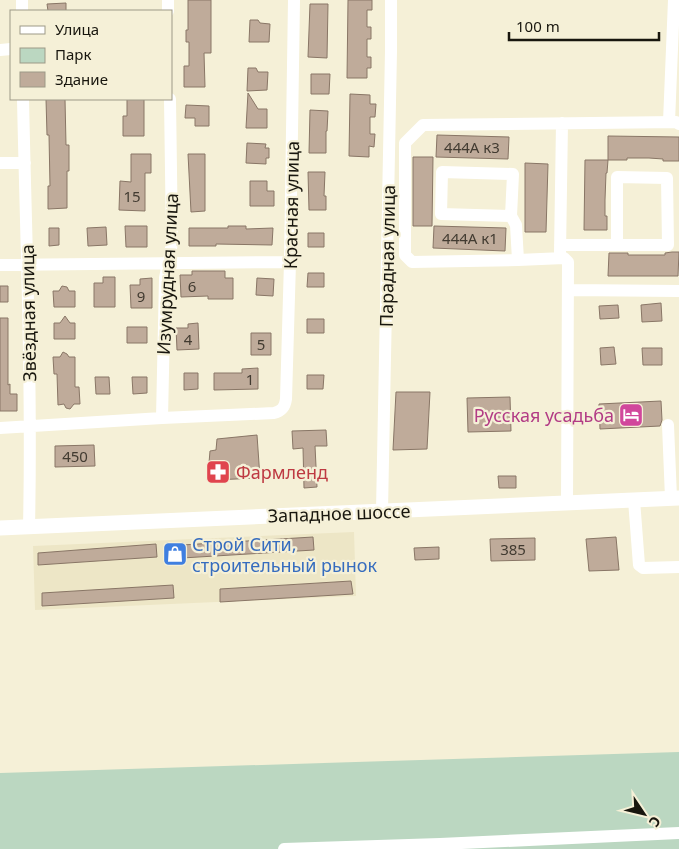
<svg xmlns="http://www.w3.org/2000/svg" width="679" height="849" viewBox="0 0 679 849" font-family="'Noto Sans',sans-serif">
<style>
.built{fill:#ede6c6}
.green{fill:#bbd7c1}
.building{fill:#bfab9a;stroke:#897666}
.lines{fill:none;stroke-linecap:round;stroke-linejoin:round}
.minor{stroke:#fff;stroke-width:12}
.major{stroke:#fff;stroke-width:15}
.labels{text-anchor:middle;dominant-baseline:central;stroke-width:4.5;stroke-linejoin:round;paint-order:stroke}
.number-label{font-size:15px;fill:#423b31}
.street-label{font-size:18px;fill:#18160e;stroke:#f5f0d7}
.hotel-label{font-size:18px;fill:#b23c85;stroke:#f5f0d7;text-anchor:end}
.health-label{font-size:18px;fill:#be3a42;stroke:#f5f0d7;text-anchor:start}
.shop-label{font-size:18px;fill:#366cbe;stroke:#f5f0d7;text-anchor:start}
</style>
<rect width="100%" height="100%" fill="#f5f0d7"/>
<path class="built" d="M354 532 356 596 35 610 33 546Z"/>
<path class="green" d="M679 752V849H0V773Z"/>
<path class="building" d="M188 0H211V53H204L205 87H184V66H189V42H186V30H188Z
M348 0H372V10H367V27H371V39H367V57H371V68H367V78H347Z
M66 3V11H48L47 4Z
M310 4H328L327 58 308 57Z
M250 20H258L260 23 270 24 269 42H249Z
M248 68H256L258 72H268L267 90 247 91Z
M311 74H330L329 94H311Z
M248 93 258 109H267V128H246Z
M350 94 370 95V104H376L375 117H370V134H375L374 147 369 146V157L349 156Z
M46 99H65L66 145H69V171H67V208L48 209V186H50L49 135H47Z
M127 99H144V136H123V116H127Z
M186 105 209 106V126H195V118H185Z
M310 110 328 111 327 131H326V153H309Z
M437 135 509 137 508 159 436 157Z
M608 136 679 137V161H663V159L649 158H627V160H608Z
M247 143 266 144 265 148H269V158H266V164L246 163Z
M131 154H151V173H145V211L119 210 120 181 131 182Z
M188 154H205V211L191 212Z
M413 157H433L432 226H413Z
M585 160H608L607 173H606L605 200V216H607V230H584Z
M525 163 548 164 546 232H525Z
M308 172H325L324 196H326V210H309Z
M250 181H267V191H274V206H250Z
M125 226H147V247H126Z
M228 226H246V229L273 228 272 245 216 244V246H189V228H228Z
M434 226 506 228 505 251 433 248Z
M106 227 107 245 88 246 87 228Z
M49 228H59V245L49 246Z
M308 233H324V247H308Z
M672 252H679L678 276H608L609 253H628V255H665V253Z
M192 271H225V278H233V299H208V296L181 297 180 275H192Z
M308 273H324V287H307Z
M103 277H115V307H94V283H103Z
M152 278V308H131L130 285H140V279Z
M257 278 274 279 273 296 256 295Z
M0 286H8V302H0Z
M62 286 67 287 69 291H75V307H54L53 291H59Z
M661 303 662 321 642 322 641 305Z
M618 305 619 318 600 319 599 306Z
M65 316 70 323H75V339H54V323H60Z
M0 318H8V385L10 384V394H17V411H0Z
M307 319H324V333H307Z
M198 323 199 349 177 350 176 328H188V324Z
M127 327H147V343H127Z
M251 333H271V355H251Z
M614 347 616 364 601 365 600 348Z
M642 348H662V365H643Z
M63 352 67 354 69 357H75V387H79L80 404H74L70 409 66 408 64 404 58 405 57 374H54L53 357H60Z
M258 368V389L214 390V373H242V369Z
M184 373H198V389L184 390Z
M307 375H324L323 389H307Z
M95 377H109L110 394H96Z
M132 377H147V393L133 394Z
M396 392H430L427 449 393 450Z
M510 397 511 431 468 432 467 398Z
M661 401 662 420 660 426 600 429 599 404Z
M326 430 327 446H315L317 487 304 488 303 448 293 449 292 431Z
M257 435 260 478 212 480 211 464 209 463 210 451 216 450 217 439Z
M94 445 95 466 55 467V446Z
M498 476H516V488H499Z
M313 537 314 550 182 558V545Z
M616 537 619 570 589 571 586 539Z
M535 538V560L491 561 490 539Z
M156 544 157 557 38 565V553Z
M439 547V559L415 560 414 548Z
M351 581 353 594 220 602V589Z
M173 585 174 598 42 606V593Z"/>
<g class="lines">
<path class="minor" d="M168 0V11
M22 11V0
M0 50 11 49
M23 99C26 241 32 384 29 527
M669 122 674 0
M0 163H25
M511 216 441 214 442 172 513 174 511 216 516 225 518 260
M560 245H668L667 178 617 177V245
M560 253 562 123
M0 265 290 262
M569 290 679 291
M162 418 165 278 172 243 170 99
M668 425 671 498
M0 428 162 418 274 413C282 411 285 407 286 399L290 262 294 0
M634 500 639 565 643 568 679 567
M567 503 568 262 564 258 518 260 412 262 405 255V143L423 125 676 122 679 124
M382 511 391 51V0
M284 849 440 844 679 833"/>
<path class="major" d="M0 528 679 498"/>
</g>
<defs>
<symbol id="hotel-square" viewBox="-11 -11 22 22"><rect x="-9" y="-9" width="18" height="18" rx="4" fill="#d1479c" stroke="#f5f0d7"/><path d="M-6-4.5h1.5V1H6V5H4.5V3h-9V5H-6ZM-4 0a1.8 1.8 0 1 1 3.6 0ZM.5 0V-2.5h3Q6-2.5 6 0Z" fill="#fff"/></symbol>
<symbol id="pharmacy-square" viewBox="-11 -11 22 22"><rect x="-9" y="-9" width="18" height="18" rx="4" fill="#e0444e" stroke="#f5f0d7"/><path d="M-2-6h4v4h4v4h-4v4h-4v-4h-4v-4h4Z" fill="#fff"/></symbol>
<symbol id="shop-square" viewBox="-11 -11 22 22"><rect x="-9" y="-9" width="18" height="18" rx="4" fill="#3f7fe0" stroke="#f5f0d7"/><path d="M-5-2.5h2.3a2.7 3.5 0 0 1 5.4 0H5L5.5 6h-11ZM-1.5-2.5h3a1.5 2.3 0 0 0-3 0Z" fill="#fff"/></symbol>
</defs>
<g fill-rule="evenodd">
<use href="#hotel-square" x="617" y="401" width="28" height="28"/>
<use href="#pharmacy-square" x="204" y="458" width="28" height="28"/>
<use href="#shop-square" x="161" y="540" width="28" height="28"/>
</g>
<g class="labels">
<g class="number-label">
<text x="472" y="147">444А к3</text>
<text x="132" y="196">15</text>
<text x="470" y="238">444А к1</text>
<text x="192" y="286">6</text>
<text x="141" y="296">9</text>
<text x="188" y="339">4</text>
<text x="261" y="344">5</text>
<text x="250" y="379">1</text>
<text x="75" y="456">450</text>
<text x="513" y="549">385</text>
</g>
<g class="street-label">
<text transform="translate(291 205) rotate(-89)">Красная улица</text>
<text transform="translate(387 256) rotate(-89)">Парадная улица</text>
<text transform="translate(167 274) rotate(-87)">Изумрудная улица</text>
<text transform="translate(28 313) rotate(-91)">Звёздная улица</text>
<text transform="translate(339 513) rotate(-2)">Западное шоссе</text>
</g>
<g class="hotel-label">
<text x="614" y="415">Русская усадьба</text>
</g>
<g class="health-label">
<text x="236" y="472">Фармленд</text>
</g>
<g class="shop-label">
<text x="192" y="544">Строй Сити,<tspan x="192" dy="21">строительный рынок</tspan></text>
</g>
</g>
<rect x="10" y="10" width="162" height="90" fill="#f5f0d7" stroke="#9d9987"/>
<rect x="20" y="26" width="25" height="8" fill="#ffffff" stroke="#9d9987"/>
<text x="55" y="35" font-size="15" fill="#18160e">Улица</text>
<rect x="20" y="48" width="25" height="15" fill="#bbd7c1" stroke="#9d9987"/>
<text x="55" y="60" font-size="15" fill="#18160e">Парк</text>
<rect x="20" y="72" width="25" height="15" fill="#bfab9a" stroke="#9d9987"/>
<text x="55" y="85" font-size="15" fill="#18160e">Здание</text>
<g transform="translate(644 814) rotate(125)" stroke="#f5f0d7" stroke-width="4" paint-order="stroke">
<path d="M0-4L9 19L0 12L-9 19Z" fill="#18160e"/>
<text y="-8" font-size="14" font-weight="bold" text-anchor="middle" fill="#18160e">С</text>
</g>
<path d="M509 32v8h150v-8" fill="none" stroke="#18160e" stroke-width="2.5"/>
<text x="516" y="32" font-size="15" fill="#18160e" stroke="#f5f0d7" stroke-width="4" paint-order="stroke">100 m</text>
</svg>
